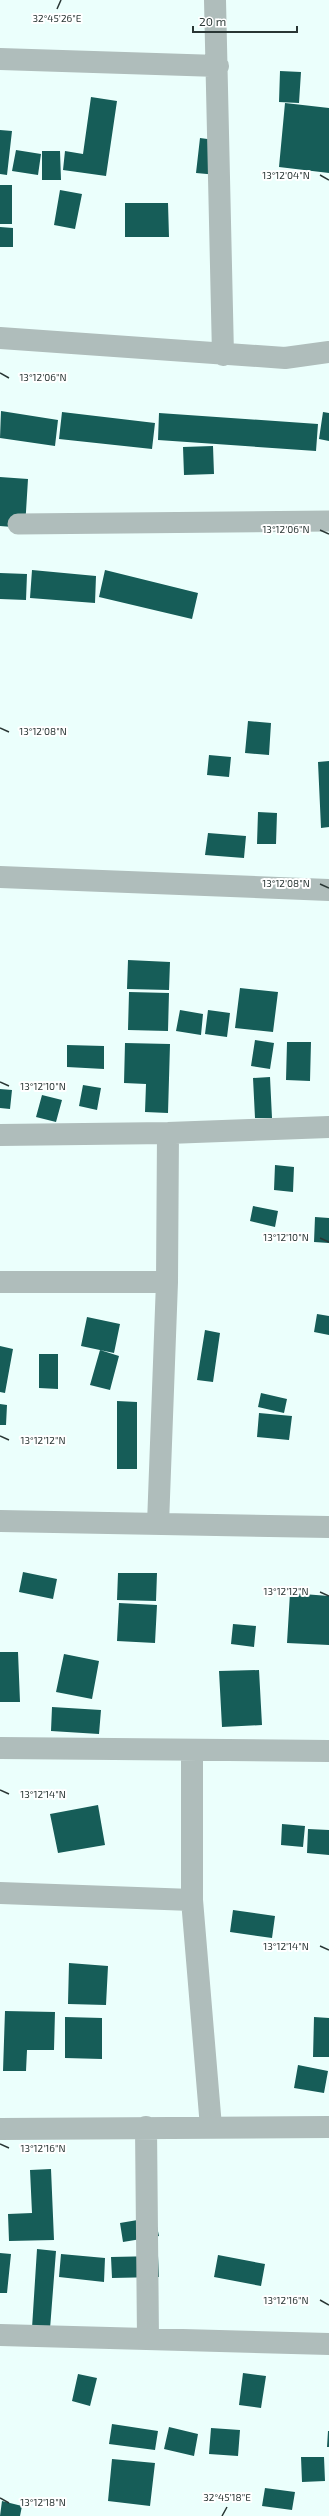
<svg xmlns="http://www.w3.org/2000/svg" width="329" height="2516" viewBox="0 0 329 2516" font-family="'Exo 2',sans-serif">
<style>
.building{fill:#165d58}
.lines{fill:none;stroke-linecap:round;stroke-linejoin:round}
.lane{stroke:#afbdbb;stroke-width:21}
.street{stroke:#afbdbb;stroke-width:22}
.ticks{fill:none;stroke:#293634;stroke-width:1.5}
.ticks-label{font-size:10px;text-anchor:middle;fill:#293634;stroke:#fff;stroke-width:4;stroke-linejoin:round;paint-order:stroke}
</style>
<rect width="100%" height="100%" fill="#ebfffc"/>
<path class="building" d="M280 71 301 72 299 103 279 102Z
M91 97 117 101 106 176 63 170 65 151 83 154Z
M285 103 329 108V173L279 167Z
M0 130 12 131 7 175 0 174Z
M200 138 222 141 218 175 196 173Z
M16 150 41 154 38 175 12 171Z
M42 151H60L61 180H42Z
M0 185H12V224H0Z
M60 190 82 194 75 229 54 225Z
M125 203H168L169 237H125Z
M0 227 13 228V247H0Z
M1 411 58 420 55 446 0 438Z
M62 412 155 423 152 449 59 439Z
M323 412 329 413V441L319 439Z
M159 413 318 424 316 451 158 440Z
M213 446 214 474 184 475 183 447Z
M0 477 28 479 25 528 0 526Z
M32 570 96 576 95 603 30 598Z
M105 570 198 593 192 619 99 597Z
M0 573 27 574 26 600 0 599Z
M248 721 271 723 269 755 245 753Z
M209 755 231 757 229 777 207 775Z
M329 761V827L321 828 318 762Z
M258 812 277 813 276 844H257Z
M208 833 246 836 244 858 205 855Z
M128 960 170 962 169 990 127 989Z
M240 988 278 992 273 1032 235 1028Z
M129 992 169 993 168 1031 128 1030Z
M180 1010 203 1014 201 1035 176 1031Z
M208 1010 230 1013 227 1037 205 1034Z
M255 1040 274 1043 270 1069 251 1066Z
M287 1042H311L310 1081 286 1080Z
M125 1043 170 1044 168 1113 145 1112 146 1084 124 1083Z
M67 1045 104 1046V1069L67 1067Z
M270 1077 272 1118H255L253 1078Z
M83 1085 101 1088 97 1110 79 1106Z
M0 1089 12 1090 10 1109 0 1108Z
M42 1095 62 1100 56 1122 36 1117Z
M275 1165 294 1167 293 1192 274 1190Z
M253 1206 278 1211 275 1227 250 1221Z
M315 1217 329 1218V1243L314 1242Z
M317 1314 329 1316V1335L314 1332Z
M87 1317 120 1324 114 1353 81 1346Z
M205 1330 220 1333 213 1382 197 1380Z
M0 1346 13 1349 5 1393 0 1392Z
M100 1350 119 1356 110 1390 90 1385Z
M39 1354H58V1389L39 1388Z
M261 1393 287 1399 284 1413 258 1407Z
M117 1401 137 1402V1469H117Z
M0 1404 7 1405 6 1425H0Z
M259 1413 292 1416 289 1440 257 1437Z
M23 1572 57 1579 53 1599 19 1592Z
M118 1573H157L156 1601 117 1600Z
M290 1593 329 1596V1645L287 1643Z
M119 1603 157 1605 155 1643 117 1641Z
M233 1624 256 1626 254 1647 231 1644Z
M0 1652H18L20 1702H0Z
M64 1654 99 1661 92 1699 56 1692Z
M259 1670 262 1725 222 1727 219 1671Z
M52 1707 101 1710 99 1734 51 1731Z
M98 1805 105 1845 58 1853 50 1814Z
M282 1824 305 1826 303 1847 281 1845Z
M308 1829 329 1830V1855L307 1853Z
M233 1910 275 1916 272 1938 230 1932Z
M69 1963 108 1966 106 2005 68 2004Z
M5 2011 55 2012 54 2050H27L26 2071H3Z
M65 2017 102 2018V2059L65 2058Z
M314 2017 329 2018V2057H313Z
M298 2065 328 2071 324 2093 294 2088Z
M51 2169 54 2240 9 2241 8 2214 32 2213 30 2170Z
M155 2217 159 2236 123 2242 120 2223Z
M37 2249 56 2251 50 2329 32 2328Z
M0 2253 11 2254 7 2293H0Z
M61 2254 105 2258 104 2282 59 2277Z
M218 2255 265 2264 261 2286 214 2277Z
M158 2256 159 2277 112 2278 111 2257Z
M243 2373 266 2376 261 2408 239 2405Z
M78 2374 97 2378 90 2406 72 2401Z
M112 2424 158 2431 155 2450 109 2444Z
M169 2427 198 2434 194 2456 164 2449Z
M211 2428 240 2430 238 2456 209 2454Z
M328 2431H329V2447H327Z
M301 2457H324L325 2481 302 2482Z
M112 2459 155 2463 150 2506 108 2501Z
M265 2488 295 2492 292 2510 262 2506Z
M2 2501 22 2506 20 2516H0Z"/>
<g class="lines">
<path class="lane" d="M18 524 329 521"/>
<path class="street" d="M215 0 223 355
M0 59 218 66
M0 338 285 358 329 352
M0 877 329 890
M0 1135 168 1133 329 1127
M0 1282H167
M0 1521 329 1527
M158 1524 167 1282 168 1133
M0 1748 329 1751
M192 1750V1900L211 2127
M0 1893 192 1900
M146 2127 148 2339
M0 2129 329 2127
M0 2335 329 2344"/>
</g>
<path class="ticks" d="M57 9 61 0M320 175 329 180M0 373 9 378M320 530 329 534M0 728 9 732M320 884 329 888M0 1082 9 1086M320 1238 329 1242M0 1436 9 1440M320 1592 329 1596M0 1790 9 1794M320 1946 329 1950M0 2144 9 2148M320 2300 329 2305M0 2498 9 2503M222 2516 227 2507"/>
<g class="ticks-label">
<text x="57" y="22">32°45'26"E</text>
<text x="286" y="179">13°12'04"N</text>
<text x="43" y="381">13°12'06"N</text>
<text x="286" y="533">13°12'06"N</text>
<text x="43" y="735">13°12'08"N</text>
<text x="286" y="887">13°12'08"N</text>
<text x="43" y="1090">13°12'10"N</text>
<text x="286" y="1241">13°12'10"N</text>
<text x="43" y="1444">13°12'12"N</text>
<text x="286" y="1595">13°12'12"N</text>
<text x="43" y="1798">13°12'14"N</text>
<text x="286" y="1950">13°12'14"N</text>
<text x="43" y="2152">13°12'16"N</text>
<text x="286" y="2304">13°12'16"N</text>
<text x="227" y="2501">32°45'18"E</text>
<text x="43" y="2506">13°12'18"N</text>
</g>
<path d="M193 26v6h104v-6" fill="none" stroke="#293634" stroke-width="2"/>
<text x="199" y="26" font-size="12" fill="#293634" stroke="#ffffff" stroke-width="3" paint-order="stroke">20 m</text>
</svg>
